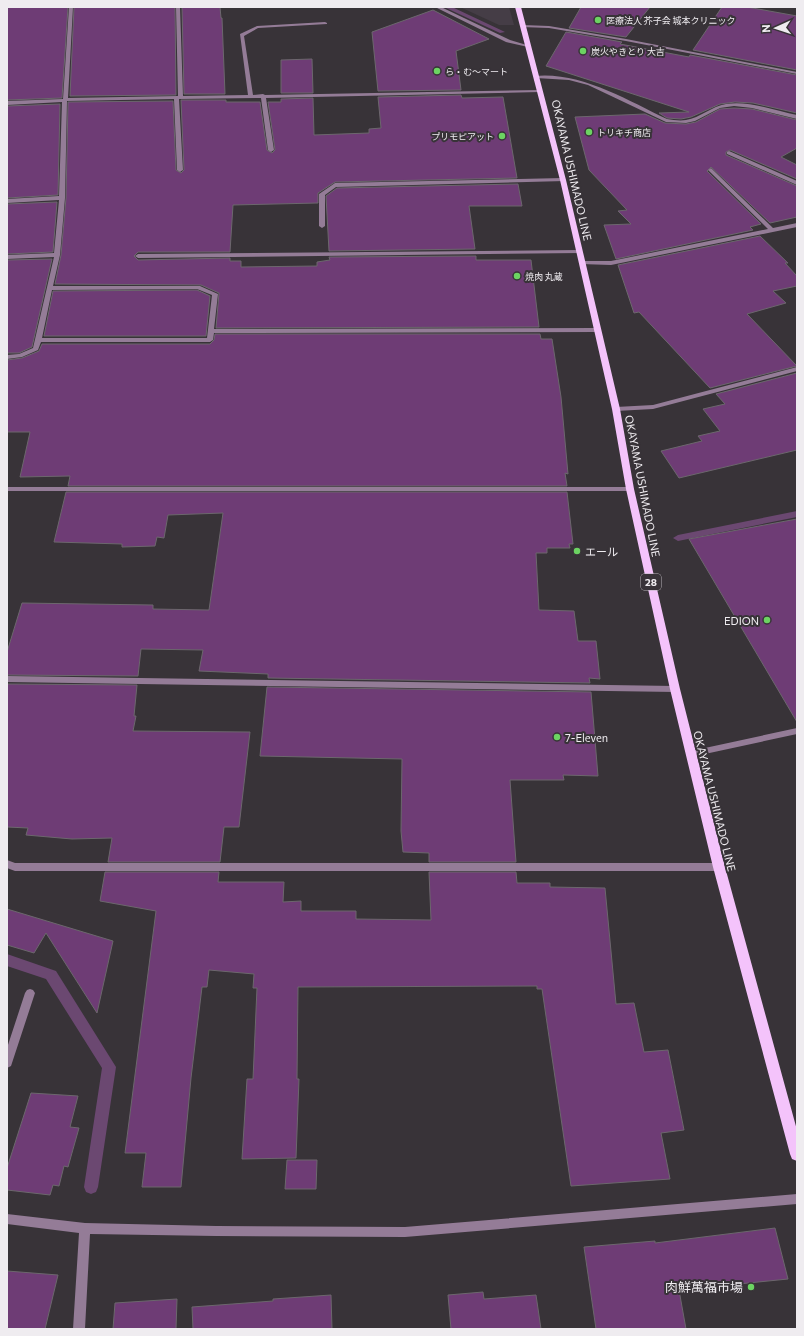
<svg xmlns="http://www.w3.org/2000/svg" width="804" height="1336" viewBox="0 0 804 1336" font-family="Commissioner,'Noto Sans JP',sans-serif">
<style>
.built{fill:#453d46}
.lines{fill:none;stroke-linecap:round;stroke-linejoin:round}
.stream{fill:#6b4871;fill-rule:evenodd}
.building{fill:#6e3c75;stroke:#6c676d}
.path{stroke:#7a767b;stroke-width:1.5;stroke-dasharray:2.5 1.5;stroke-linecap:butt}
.street{fill:#947c97;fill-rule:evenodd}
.primary{fill:#f4c3fb;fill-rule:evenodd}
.poi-dot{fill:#6cd362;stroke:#383338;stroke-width:1.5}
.labels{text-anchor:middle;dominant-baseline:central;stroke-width:4;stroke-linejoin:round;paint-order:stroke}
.far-poi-label{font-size:9px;fill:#efecf0;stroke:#383338;text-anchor:start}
.shield{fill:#383338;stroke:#b8b4b9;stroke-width:1}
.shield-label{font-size:10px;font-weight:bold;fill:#efecf0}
.street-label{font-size:11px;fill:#efecf0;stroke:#383338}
.poi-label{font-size:11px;fill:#efecf0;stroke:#383338;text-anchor:start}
.near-poi-label{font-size:13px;fill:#efecf0;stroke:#383338;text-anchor:end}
</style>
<rect width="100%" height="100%" fill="#383338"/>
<path class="built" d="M460 7H509L514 25H499Z"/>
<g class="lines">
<path class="stream" d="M444 7H452L505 32 500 33Z
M797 511V517L678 541 673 538 678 535Z
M7 954 56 971 116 1067 98 1187 96 1192 91 1194 86 1192 84 1187 102 1068 46 979 7 966Z"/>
</g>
<path class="building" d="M7 7H68L62 98 7 100Z
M74 7H175L176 95 70 96Z
M182 7H220L221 18H222L225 94H184Z
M581 7H650L626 37 569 28Z
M722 7H747L797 16V70L693 50Z
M433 10 489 39 456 51 461 90 378 91 372 32Z
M566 32 622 42 620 44 689 57 690 55 797 75V113L753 103 735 102 720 104 691 117 681 119 667 118 659 113 689 112 546 66Z
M312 59 313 93H281V60Z
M461 95 462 98 503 97 517 178 335 182 318 193V203L233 205 230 252H138L134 256 138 260 230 258V261H241V267L317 266V262L330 260 329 257 476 256V260H531L539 327 216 328 219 293 201 285 55 284 61 255 66 198 68 102 173 101 176 170 181 173 184 170 181 100H226V102H260L267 150 272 153 275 150 268 102H281V99L313 98 314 135 369 133V129L381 128 378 97Z
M60 104 58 195 7 198V106Z
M734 108 752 109 797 120V148L781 157 797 165V179L730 150 726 152V155L797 186V217L770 223 711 167 707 171 761 224 750 227 753 230 616 259 604 225 631 224 618 211 627 210 589 170 575 117 645 114 665 123 686 124 696 122 720 109Z
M518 184 522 206H469L475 249 329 251 326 196 337 188Z
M57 202 53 252 7 254V204Z
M760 236 788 263H785L797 276V286L773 291 786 303 747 314 797 366 710 388 639 312 634 313 618 265Z
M52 259 32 347 19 353H7V260Z
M197 290 210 296 206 336H44L53 291Z
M215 334H540L541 339H552L561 397 568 474 565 473 567 486H68L70 476 20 477 30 432H7V360L22 358 39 351 42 344H210L214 340Z
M797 373V450L679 478 661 451 702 441 698 436 720 431 703 409 725 404 716 394Z
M66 492H567L573 544H569L570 548H547V553H536L539 610 574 611 578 641H596L600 679 589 678 590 683 268 678V674L199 671 203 650 141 649 138 676 7 675V652L22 603 153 605V609L209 610 223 513 168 515 164 538 157 537 155 546 122 547V544L54 542Z
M797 519V722L689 539Z
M7 684 137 685 134 716H136L133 731 250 732 239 827H224L220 862H108L112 838 72 839 26 835 28 828 7 827Z
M267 687 591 692 598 776 563 775 564 780H510L516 862H429V853L403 852 401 831 402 759 260 756Z
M105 872H219L218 882H284L283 902 301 901V911H356V919L431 920 429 872H516L517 883H550V887L605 888 616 1004 634 1003 644 1052 668 1050 684 1130 661 1133 670 1179 571 1186 542 989H537V986L298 987 297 1079H299L296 1158 242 1159 247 1079H253L257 988H253L254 974 209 970 207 987H202L191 1078 181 1187H142L146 1153H125L156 911 100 901Z
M7 909 113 941 97 1013 46 933 34 953 7 945Z
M31 1093 78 1096 70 1127 79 1128 68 1167 64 1166 59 1186 53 1185 50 1195 7 1190V1168Z
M287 1160H317L316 1189H285Z
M775 1228 788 1279 679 1290 686 1329H596L584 1247 655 1241V1243Z
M7 1271 58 1275 45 1329H7Z
M483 1292 484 1299 536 1295 541 1329H451L448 1295Z
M331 1295 332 1329H193L192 1307 273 1301V1299Z
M177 1299 176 1329H113L115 1303Z"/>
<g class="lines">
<path class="path" d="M373 7H388"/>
<path class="street" d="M69 7H73L68 98 178 96 176 7H180L183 96 248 95 240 34 257 26 325 22 327 23V24L258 28 244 36 253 95 263 94 265 95 540 90 542 91 540 92 266 98 274 150 271 152 268 150 261 98 179 99 183 170 180 172 177 170 174 99 67 101 65 198 60 255 53 286H200L218 294 214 329 597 328 600 330 597 332 214 333 213 340 210 342H41L38 350 22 357 7 359V355L19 354 33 348 54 257 7 259V255L54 253 59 200 7 203V199L59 196 62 102 7 105V101L63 99ZM197 289 212 295 207 338H42L52 290Z
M435 7H441L510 40 530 46 528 47 506 42Z
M523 25 549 26 626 39 797 72V74L626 41 549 28 521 27V25Z
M534 76C580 71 627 100 667 119 673 120 680 121 686 120 700 118 712 106 726 104 748 100 776 111 797 115V119L752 108 734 106 720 108 695 121 686 123 666 122 588 85 569 80 536 78 534 77Z
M729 151 797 181V185L727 154V152Z
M711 168 773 228 797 223V227L611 265 580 264 579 263 582 261H611L768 229 709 171 708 170Z
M563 178 566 180 565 181 336 187 325 195V226L322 228 319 226V194L335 183Z
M579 250 581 251V253L138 258 135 256 138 254Z
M797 367V371L653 409 616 411 613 409 616 407 653 405Z
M7 487H630L634 489 630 491H7Z
M7 676 675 686 678 687 679 689 678 691 675 692 7 682Z
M797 728V734L691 757 688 756 687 754 688 752 691 751Z
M7 860 15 863H719L722 864 724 867 722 870 719 871H15L7 868Z
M30 989 33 990 35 993 12 1063 11 1066 7 1068V1048L25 993 27 990Z
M797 1194V1204L405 1237 216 1236 90 1234 85 1329H73L79 1233 7 1224V1214L85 1223 216 1226 405 1227Z"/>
<path class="primary" d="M515 7H521L566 180 620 409 634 489 680 689 725 867 797 1130V1161L792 1159 790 1154 713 867 670 689 626 489 612 409 560 180Z"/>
</g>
<g class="poi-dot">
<circle cx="598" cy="20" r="4"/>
<circle cx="583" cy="51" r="4"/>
<circle cx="437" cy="71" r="4"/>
<circle cx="589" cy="132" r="4"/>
<circle cx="502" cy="136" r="4"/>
<circle cx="517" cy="276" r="4"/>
<circle cx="577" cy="551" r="4"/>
<circle cx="767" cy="620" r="4"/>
<circle cx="557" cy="737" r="4"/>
<circle cx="751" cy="1287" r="4"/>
</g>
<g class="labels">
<g class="far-poi-label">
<text x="606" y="20">医療法人 芥子会 城本クリニック</text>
<text x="591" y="51">炭火やきとり 大吉</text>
<text x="445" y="71">ら・む〜マート</text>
<text x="597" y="132">トリキチ商店</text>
<text x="494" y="136" text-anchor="end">プリモピアット</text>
<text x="525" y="276">焼肉 丸蔵</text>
</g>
<rect class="shield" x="641" y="574" width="20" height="16" rx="3"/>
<g class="shield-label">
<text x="651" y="582">28</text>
</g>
<g class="street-label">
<text transform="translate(572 170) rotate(77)">OKAYAMA USHIMADO LINE</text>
<text transform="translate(643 486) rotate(79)">OKAYAMA USHIMADO LINE</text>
<text transform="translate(715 801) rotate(76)">OKAYAMA USHIMADO LINE</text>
</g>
<g class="poi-label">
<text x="585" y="551">エール</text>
<text x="759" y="620" text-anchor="end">EDION</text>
<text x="565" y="737">7-Eleven</text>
</g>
<g class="near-poi-label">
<text x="743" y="1287">肉鮮萬福市場</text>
</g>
</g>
<rect width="804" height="1336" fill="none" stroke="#efecf0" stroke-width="16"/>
<g transform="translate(776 28) rotate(267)" stroke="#383338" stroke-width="3" paint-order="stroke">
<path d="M0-3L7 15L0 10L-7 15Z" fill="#efecf0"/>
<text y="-6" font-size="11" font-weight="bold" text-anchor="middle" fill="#efecf0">N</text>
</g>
</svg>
